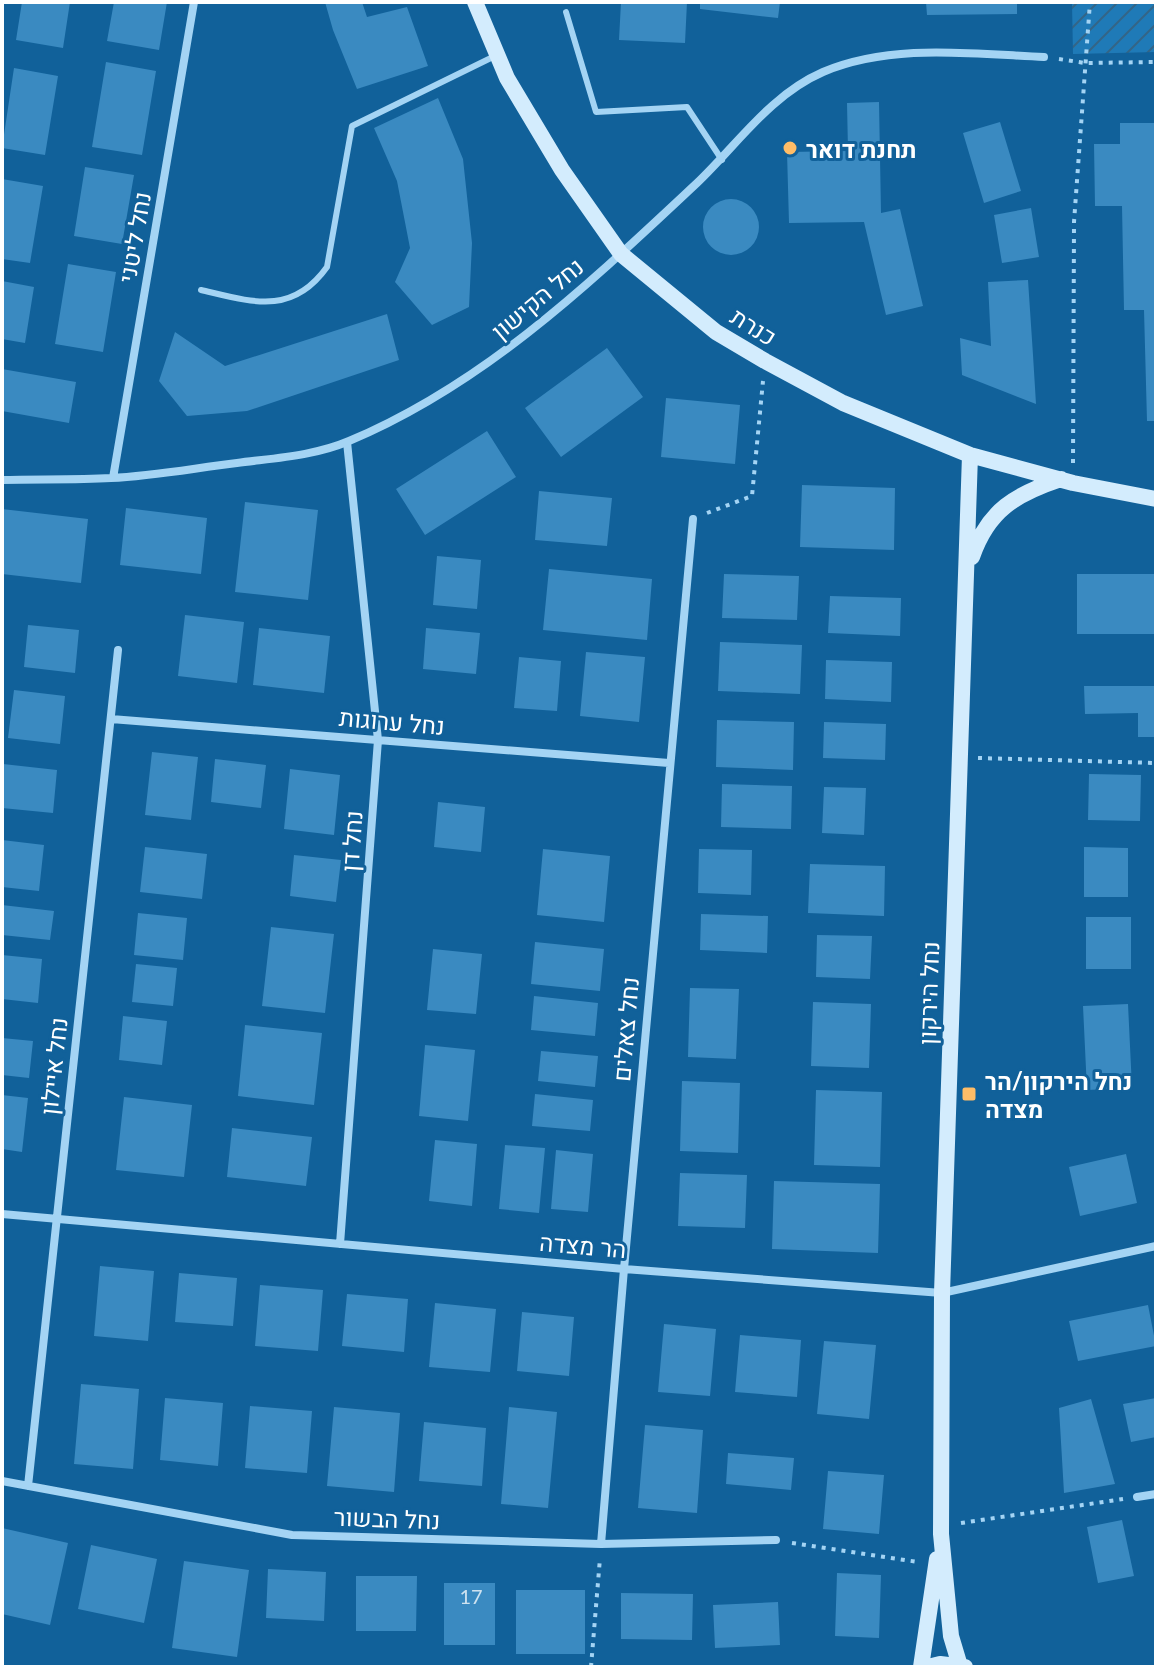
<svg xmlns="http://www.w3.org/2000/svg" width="1158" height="1669" viewBox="0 0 1158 1669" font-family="Lato,Heebo,sans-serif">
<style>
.garden{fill:url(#garden-furrows)}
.building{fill:#3a8ac1}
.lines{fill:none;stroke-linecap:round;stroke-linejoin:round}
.path{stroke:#a4d4f4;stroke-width:4;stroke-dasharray:4 6;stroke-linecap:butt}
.lane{stroke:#a4d4f4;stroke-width:6}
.street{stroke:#a4d4f4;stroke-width:8}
.secondary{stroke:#d3ecfd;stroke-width:16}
.poi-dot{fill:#ffbd67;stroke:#11619a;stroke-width:3}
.labels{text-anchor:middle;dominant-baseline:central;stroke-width:6;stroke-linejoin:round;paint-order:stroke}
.number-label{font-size:20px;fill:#cee2f0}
.poi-label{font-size:24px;font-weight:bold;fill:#fff;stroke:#11619a;text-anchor:start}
.street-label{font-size:24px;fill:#fff;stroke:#11619a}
</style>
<defs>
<pattern id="garden-furrows" width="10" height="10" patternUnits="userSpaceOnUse" patternTransform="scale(2)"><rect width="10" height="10" fill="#1f7ab7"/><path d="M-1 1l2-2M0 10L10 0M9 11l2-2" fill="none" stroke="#336587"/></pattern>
</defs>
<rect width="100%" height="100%" fill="#11619a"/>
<path class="garden" d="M1072 2H1156V52L1073 54Z"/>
<path class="building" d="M22 2H70L63 48 16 40Z
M114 2H167L159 50 107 41Z
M325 2H362L367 17 407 7 428 66 357 89 333 30Z
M621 2H687L685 43 619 40Z
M700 2H780L778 18 700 9Z
M926 2H1017V14L927 15Z
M106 62 156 71 142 155 92 147Z
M14 68 58 76 45 155 2 148Z
M438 98 463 159 472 243 469 307 432 325 395 282 410 248 397 181 374 128Z
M879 102 881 213 900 209 923 306 886 315 864 222 789 223 787 152 848 151 847 103Z
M1000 122 1021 191 984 203 963 133Z
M1120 123H1156V421H1147L1144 310H1124L1122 206H1095L1094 144H1120Z
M85 167 134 175 122 244 74 236Z
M2 179 43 186 30 263 2 259Z
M703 227a28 28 0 1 1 56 0a28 28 0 1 1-56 0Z
M1031 208 1039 257 1002 263 994 215Z
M68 264 116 272 103 352 55 344Z
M1028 280 1033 355 1036 404 962 375 960 338 991 346 988 282Z
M2 281 34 287 25 343 2 339Z
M387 314 399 360 247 411 187 416 159 381 175 332 225 366Z
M607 348 643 397 561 457 525 408Z
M2 369 76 382 69 423 2 411Z
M666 398 740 405 735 464 661 457Z
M487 431 516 477 425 535 396 489Z
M802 485 895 488 894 550 800 547Z
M539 491 612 498 607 546 535 540Z
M245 502 318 510 308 600 235 592Z
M126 508 207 518 201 574 120 565Z
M2 509 88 519 81 583 2 574Z
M437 556 481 560 477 609 433 605Z
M549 569 652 579 647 640 543 630Z
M724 574 799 576 797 620 722 618Z
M1077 574H1156V634H1077Z
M830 596 901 598 900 636 828 633Z
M185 615 244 622 237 683 178 676Z
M28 625 79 630 75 673 24 667Z
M259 628 330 636 324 693 253 685Z
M426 628 480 633 476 674 423 669Z
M720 642 802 645 800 694 718 691Z
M586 652 645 657 639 722 580 716Z
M519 657 561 661 557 711 514 708Z
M826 660 892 662 891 702 825 699Z
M1084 686H1156V737H1138V713L1085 714Z
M14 690 65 696 60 744 8 738Z
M717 720 794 722 793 770 716 767Z
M824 722 886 724 885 760 823 758Z
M152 752 198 757 191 820 145 815Z
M215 759 266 765 261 808 211 802Z
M3 764 57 770 53 813 2 808Z
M290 769 340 775 334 835 284 829Z
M1089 774 1141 775 1140 821 1088 820Z
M722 784 792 786 791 829 721 827Z
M824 787 866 788 864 835 822 833Z
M438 802 485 807 481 852 434 847Z
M2 840 44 845 39 891 2 887Z
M145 847 207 854 202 899 140 892Z
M1084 847 1128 848V897H1084Z
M543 849 610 856 604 922 537 915Z
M699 849 752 850 751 895 698 893Z
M294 855 341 860 336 902 290 896Z
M810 864 885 866 884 916 808 913Z
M2 905 54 911 50 940 2 935Z
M138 913 187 918 183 960 134 955Z
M701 914 768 916 767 953 700 950Z
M1086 917H1131V969H1086Z
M271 927 334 934 325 1013 262 1006Z
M817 935 872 936 870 979 816 977Z
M535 942 604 949 600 991 531 984Z
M433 949 482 954 476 1014 427 1010Z
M2 955 42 959 38 1003 2 999Z
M136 964 177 968 173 1006 132 1002Z
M690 988 739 989 736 1059 688 1057Z
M534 996 598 1003 595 1036 531 1030Z
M813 1002 871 1004 869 1068 811 1066Z
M1128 1004 1132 1088 1087 1090 1083 1006Z
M123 1016 167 1021 162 1065 119 1060Z
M245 1025 322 1033 314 1105 238 1096Z
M2 1038 33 1041 29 1078 2 1075Z
M425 1045 475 1050 468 1121 419 1116Z
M541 1051 598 1056 595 1087 538 1081Z
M682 1081 740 1083 738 1153 680 1151Z
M816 1090 882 1092 880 1167 814 1165Z
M535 1094 593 1100 590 1131 532 1126Z
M2 1095 28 1098 22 1152 2 1149Z
M124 1097 192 1105 184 1177 116 1170Z
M232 1128 312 1137 306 1186 227 1177Z
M435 1140 477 1144 472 1206 429 1201Z
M505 1145 545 1148 539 1213 499 1209Z
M556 1150 593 1154 588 1212 551 1209Z
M1126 1154 1137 1203 1080 1216 1069 1167Z
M680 1173 747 1175 745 1228 678 1226Z
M774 1181 880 1184 878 1253 772 1249Z
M100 1266 154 1271 148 1341 94 1336Z
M179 1273 237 1278 233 1326 175 1322Z
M260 1285 323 1290 318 1351 255 1346Z
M347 1294 408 1299 404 1352 342 1346Z
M435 1303 496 1309 490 1372 429 1367Z
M1148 1305 1156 1346 1078 1361 1069 1321Z
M522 1312 574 1317 569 1376 517 1371Z
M664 1324 716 1329 710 1396 658 1392Z
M740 1335 801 1340 797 1397 735 1392Z
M824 1341 876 1345 869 1419 817 1414Z
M81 1384 139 1389 133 1469 74 1464Z
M165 1398 223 1403 218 1466 160 1460Z
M1156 1398V1437L1131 1442 1123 1404Z
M1091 1399 1115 1484 1064 1493 1059 1408Z
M250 1406 312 1411 307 1473 245 1468Z
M334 1407 400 1413 394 1492 327 1486Z
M509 1407 557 1412 548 1508 501 1504Z
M424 1422 486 1428 482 1486 419 1481Z
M645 1425 703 1430 697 1513 638 1508Z
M728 1453 794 1458 791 1490 726 1484Z
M828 1471 884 1475 879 1534 823 1529Z
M1122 1520 1134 1576 1098 1583 1087 1527Z
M2 1528 68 1543 50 1625 2 1614Z
M91 1545 157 1559 144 1623 78 1609Z
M184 1561 249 1570 237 1657 172 1648Z
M268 1569 326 1572 324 1621 266 1618Z
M837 1573 881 1575 879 1638 835 1636Z
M356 1576H417L416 1631H356Z
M444 1583H495V1645H444Z
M516 1590H585V1654H516Z
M621 1593 693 1594 692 1640 621 1639Z
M778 1602 780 1645 715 1648 713 1605Z"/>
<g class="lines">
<path class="path" d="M1059 59 1085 63 1156 62
M1073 463 1074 222 1090 2
M707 513 752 496 763 381
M978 758 1156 763
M961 1523 1123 1499
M792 1543 918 1562
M591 1667 600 1558"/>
<path class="lane" d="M566 12 596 112 687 107 722 160
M201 290C252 302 292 316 327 267L352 126 497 55"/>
<path class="street" d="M113 478 194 2
M2 480C38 479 75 480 111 478 153 476 195 468 237 463 274 458 314 456 349 441 485 384 591 282 697 183 737 145 770 95 823 72 892 43 971 54 1044 57
M111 719 669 763
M2 1214 624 1269 942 1293 1156 1246
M340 1244 378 740 347 442
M2 1481 292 1535 601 1544 776 1540
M28 1486 118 650
M1137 1497 1156 1494
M601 1544 624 1269 693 519"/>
<path class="secondary" d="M475 2 507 78 562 170 621 254 716 332 765 361 843 403 970 455 1073 483 1156 499
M972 557C988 510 1016 494 1061 479
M960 1666 951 1636 941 1534 942 1293 970 455
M921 1667 937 1559
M928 1667 940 1664 965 1667"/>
</g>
<g class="poi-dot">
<circle cx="790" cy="148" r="8"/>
<rect x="961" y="1086" width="16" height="16" rx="4"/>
</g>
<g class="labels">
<g class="number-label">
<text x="471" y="1596">17</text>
</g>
<g class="poi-label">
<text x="806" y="148">תחנת דואר</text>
<text x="985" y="1080">נחל הירקון/הר<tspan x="985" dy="28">מצדה</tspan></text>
</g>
<g class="street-label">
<text transform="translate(134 237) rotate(-80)">נחל ליטני</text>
<text transform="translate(537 298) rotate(-40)">נחל הקישון</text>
<text transform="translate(754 326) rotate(32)">כנרת</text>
<text transform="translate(392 721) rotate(5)">נחל ערוגות</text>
<text transform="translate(351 841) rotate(-86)">נחל דן</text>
<text transform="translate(928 993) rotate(-88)">נחל הירקון</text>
<text transform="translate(625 1029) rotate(-85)">נחל צאלים</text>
<text transform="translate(53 1066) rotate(-84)">נחל איילון</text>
<text transform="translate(583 1245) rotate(5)">הר מצדה</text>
<text transform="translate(387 1518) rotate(2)">נחל הבשור</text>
</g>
</g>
<rect width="1158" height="1669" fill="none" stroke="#ffffff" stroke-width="8"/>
</svg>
